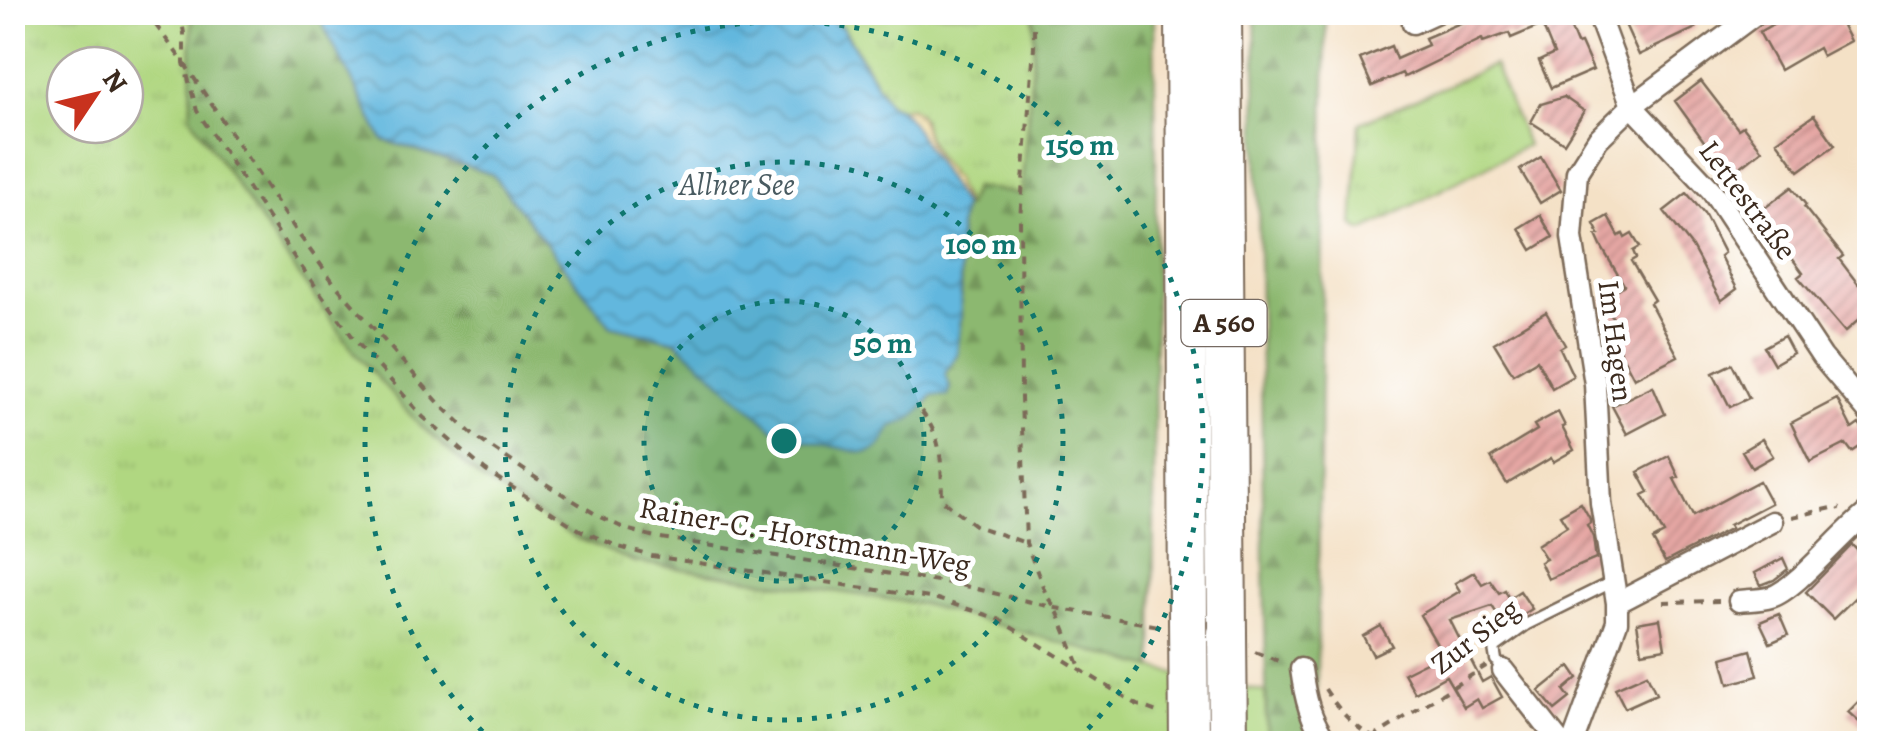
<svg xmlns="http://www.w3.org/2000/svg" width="1882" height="756" viewBox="0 0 1882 756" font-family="Alegreya,serif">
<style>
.grass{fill:url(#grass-tufts);stroke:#768050;stroke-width:2.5;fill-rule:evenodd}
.forest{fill:url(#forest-firs);stroke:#647146;stroke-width:2.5}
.sand{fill:url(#sand-dots);stroke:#94825e;stroke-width:2.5}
.water{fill:url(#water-waves);stroke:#4e707e;stroke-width:2.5}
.building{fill:url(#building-hatch)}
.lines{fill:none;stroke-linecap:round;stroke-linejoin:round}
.lane-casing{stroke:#7c6a59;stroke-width:15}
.street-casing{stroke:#7c6a59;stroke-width:25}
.highway-casing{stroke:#7c6a59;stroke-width:42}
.path{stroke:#7c6a59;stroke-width:4;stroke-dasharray:8 8;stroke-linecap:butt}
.lane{stroke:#fff;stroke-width:10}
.street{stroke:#fff;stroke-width:20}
.highway{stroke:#fff;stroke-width:38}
.highway-bridge-casing{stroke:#7c6a59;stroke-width:42;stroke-linecap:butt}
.highway-bridge{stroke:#fff;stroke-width:38}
.ring{fill:none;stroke:#0f766e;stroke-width:5;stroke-dasharray:5 10}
.labels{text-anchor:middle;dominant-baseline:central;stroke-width:10;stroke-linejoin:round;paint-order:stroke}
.shield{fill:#fff;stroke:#766a62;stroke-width:2.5}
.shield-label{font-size:28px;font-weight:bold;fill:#3b2a1e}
.street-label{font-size:30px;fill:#3b2a1e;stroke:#fff}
.water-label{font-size:32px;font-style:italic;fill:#495b61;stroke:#fff}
.centre{fill:#0f766e;stroke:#fff;stroke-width:5}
.ring-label{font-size:30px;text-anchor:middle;font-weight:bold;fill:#0f766e;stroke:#fff;stroke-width:10;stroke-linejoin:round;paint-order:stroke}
</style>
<defs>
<pattern id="grass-tufts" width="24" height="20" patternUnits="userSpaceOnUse" patternTransform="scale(2.5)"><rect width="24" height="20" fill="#b0d781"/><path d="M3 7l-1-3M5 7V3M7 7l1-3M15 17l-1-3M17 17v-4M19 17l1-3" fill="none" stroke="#98b96f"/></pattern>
<pattern id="forest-firs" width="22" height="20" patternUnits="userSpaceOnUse" patternTransform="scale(2.5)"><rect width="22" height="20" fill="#8cb86f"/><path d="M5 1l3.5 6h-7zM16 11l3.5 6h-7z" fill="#74965b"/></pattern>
<pattern id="sand-dots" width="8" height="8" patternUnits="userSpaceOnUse" patternTransform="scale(2.5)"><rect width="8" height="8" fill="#eeda9e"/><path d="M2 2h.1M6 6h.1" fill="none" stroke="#cdbb88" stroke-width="1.8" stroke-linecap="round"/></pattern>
<pattern id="water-waves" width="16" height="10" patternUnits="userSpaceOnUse" patternTransform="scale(2.5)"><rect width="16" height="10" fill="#62b7de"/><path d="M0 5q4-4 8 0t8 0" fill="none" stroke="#5295b3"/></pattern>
<pattern id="building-hatch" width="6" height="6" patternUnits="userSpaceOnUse" patternTransform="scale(2.5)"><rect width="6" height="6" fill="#e6a7a4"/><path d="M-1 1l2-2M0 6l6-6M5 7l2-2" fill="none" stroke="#bc8885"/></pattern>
</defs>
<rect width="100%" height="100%" fill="#fff"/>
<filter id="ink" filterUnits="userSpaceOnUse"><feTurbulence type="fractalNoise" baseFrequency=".01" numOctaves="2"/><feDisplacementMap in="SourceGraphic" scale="20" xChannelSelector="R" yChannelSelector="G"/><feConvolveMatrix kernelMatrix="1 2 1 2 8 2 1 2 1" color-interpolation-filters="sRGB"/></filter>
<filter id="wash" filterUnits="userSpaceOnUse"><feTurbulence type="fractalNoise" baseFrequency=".0048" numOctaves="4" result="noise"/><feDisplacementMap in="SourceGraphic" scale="40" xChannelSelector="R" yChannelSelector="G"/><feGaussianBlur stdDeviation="2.25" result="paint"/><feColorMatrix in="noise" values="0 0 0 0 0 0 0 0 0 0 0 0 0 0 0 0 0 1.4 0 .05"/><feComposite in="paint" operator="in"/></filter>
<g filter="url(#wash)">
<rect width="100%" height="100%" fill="#f4e1c6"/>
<path class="grass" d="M12 13H192L191 117 270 235 356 354 419 424 480 479 572 536 635 562 922 604 1153 668 1265 692 1267 743H13ZM65 65H125V125H65Z
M818 13H1034V47L1021 195 974 187 965 208 963 206 964 200 947 169 940 163 924 130 922 118 911 108H899L888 103 843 27Z
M1494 65 1527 145 1363 231 1353 225 1360 123Z"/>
<path class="forest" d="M192 13H317L383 140 492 174 611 326 676 341 780 434 892 426C912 421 921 412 932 395H948L950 387 945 374 957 355 961 316 959 224 963 206 966 207 974 187 1021 194 1034 47V13H1154L1156 166 1153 668 922 604 635 562 572 536 481 479 419 424 356 354 270 235 191 117Z
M1255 13H1326L1316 743H1267Z"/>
<path class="sand" d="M899 108H911C922 115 920 118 924 130 928 142 937 162 948 169V173L955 179C955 190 965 196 963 206Z"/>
<path class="water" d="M816 13 843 28 888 104 899 108 909 119 963 206 959 224 961 316 957 355 945 374 950 387 948 396 932 395C921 412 912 421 892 426 884 441 880 452 862 453L779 434 676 341 611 326 492 174 383 140 317 13Z"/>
<g id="blocks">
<path class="building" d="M1486 12H1501L1504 20 1520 12H1571L1565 15 1577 44 1581 43 1593 70 1551 88 1539 61 1554 54 1542 25 1511 38 1509 33 1483 42 1482 39 1404 77 1402 73 1372 86 1360 59 1391 46 1396 59 1428 45 1425 38Z
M1645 12H1689L1696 28 1639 55 1624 22Z
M1794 12H1835L1850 41 1822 56 1818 48 1780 70 1759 32Z
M1701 81 1738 129 1743 126 1762 150 1729 176 1675 101Z
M1564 97 1584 111 1564 143 1531 122 1541 104Z
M1814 115 1835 145 1799 171 1777 141Z
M1541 157 1561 190 1540 203 1520 170Z
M1792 187 1806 205 1804 207 1843 256 1839 259 1858 284 1860 283 1870 293V310L1845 332 1798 277 1803 273 1786 250 1781 254 1775 244H1770L1772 235 1758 217 1760 206 1766 207Z
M1687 193 1704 214 1724 253 1720 256 1737 289 1721 301 1692 247 1664 211Z
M1540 215 1553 237 1532 250 1519 228Z
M1608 216 1619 236 1623 234 1625 238 1632 234 1640 247 1633 251 1636 258 1631 261 1654 300 1650 303 1678 356 1634 378 1614 340 1622 335 1603 300 1624 285 1601 246 1596 235 1599 234 1594 224Z
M1546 312 1565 345 1560 348 1573 376 1552 388 1537 360 1513 374 1494 343Z
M1784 336 1793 353 1774 364 1764 347Z
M1732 364 1749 398 1730 407 1713 373Z
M1653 386 1665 414 1627 434 1612 406Z
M1837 399 1852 429 1859 424 1870 440 1852 452 1846 444 1810 462 1791 423Z
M1558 412 1565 426 1562 427 1574 450 1553 462 1551 458 1507 484 1491 458 1537 430 1534 425Z
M1762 439 1773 456 1752 468 1742 451Z
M1669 456 1679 477 1674 479 1693 516 1759 481 1771 503 1729 525 1731 528 1665 562 1653 540 1664 534 1643 495 1649 492 1638 472Z
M1581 503 1590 519V523L1587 525 1593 537 1596 559 1548 579 1540 562 1546 559 1537 545 1567 526 1560 515Z
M1852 545 1865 558 1860 563 1870 572V583L1833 619 1806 592Z
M1783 558 1788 569 1774 580 1761 585 1755 573Z
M1474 572 1482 584 1490 580 1499 593 1505 590 1509 598 1520 591 1532 609 1505 626 1492 606 1450 620 1462 644 1468 645 1466 651 1482 682 1491 677 1502 697 1482 708 1477 699 1464 707 1446 676 1415 693 1404 673 1440 655 1436 647 1438 646 1420 615 1460 591 1455 583Z
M1779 614 1788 635 1770 643 1760 622Z
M1660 619 1665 648 1642 652 1637 623Z
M1381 626 1392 646 1373 655 1363 636Z
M1751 650 1758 676 1729 684 1722 658Z
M1570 666 1578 678 1564 690 1570 698 1555 710 1539 691Z
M1647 674 1656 694 1625 708 1615 688Z
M1870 690V732L1848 712Z"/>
</g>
</g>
<g filter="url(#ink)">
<use href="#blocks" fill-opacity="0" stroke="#7c6a59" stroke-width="2.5"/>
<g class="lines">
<defs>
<path id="lane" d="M1496 660 1494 648 1527 624 1612 582"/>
<path id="street" d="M1597 12 1632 106 1712 191 1822 357 1870 414
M1413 23 1437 12
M1739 601C1749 600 1761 600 1771 597 1797 589 1843 530 1870 511
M1617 603 1772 522
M1301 669C1305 698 1310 720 1328 744
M1503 670 1561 744
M1576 744 1575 736 1617 622V603L1601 503 1595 384 1572 237 1577 172 1598 139 1632 106 1758 12"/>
<path id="highway" d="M1185 12 1188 621
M1222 12 1227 633"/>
</defs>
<use href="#lane" class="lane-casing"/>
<use href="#street" class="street-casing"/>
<use href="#highway" class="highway-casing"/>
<path class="path" d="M146 12 184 63 297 232 334 283 439 403 474 436 536 478 602 518 626 529 655 537 956 584 1056 608 1159 626
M180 12 184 33V63L197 111 294 257 355 340 423 417 486 471 580 530 619 547 652 556 937 599 996 618 1138 705 1162 714
M1034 12V47L1020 218 1021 398 1026 543 1047 597 1056 608 1082 672
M921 411C944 440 941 464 942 500L976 526 1026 543
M1792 517 1837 507 1840 509
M1663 602 1719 601
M1255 652 1284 663
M1325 689C1341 714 1360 734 1388 744
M1372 738 1486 666
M1253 739 1277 744"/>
<use href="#lane" class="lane"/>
<use href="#street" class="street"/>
<use href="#highway" class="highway"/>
<defs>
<path id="highway-bridge" d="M1188 621 1189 744
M1227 633 1228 744"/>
</defs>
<use href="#highway-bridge" class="highway-bridge-casing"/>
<use href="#highway-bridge" class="highway-bridge"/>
</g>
</g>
<circle cx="784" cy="441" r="140" fill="#0f766e" fill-opacity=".12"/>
<g class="ring">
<circle cx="784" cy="441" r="140"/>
<circle cx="784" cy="441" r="279"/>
<path d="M493 742A419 419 0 1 1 1075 742"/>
</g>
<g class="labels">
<rect class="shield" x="1181.5" y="300" width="85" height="46" rx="8"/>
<g class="shield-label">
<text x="1224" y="323">A 560</text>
</g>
<g class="street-label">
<text transform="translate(1748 200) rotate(53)">Lettestraße</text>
<text transform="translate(1616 341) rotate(83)">Im Hagen</text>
<text transform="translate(805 536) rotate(10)">Rainer-C.-Horstmann-Weg</text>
<text transform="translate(1475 636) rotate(-38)">Zur Sieg</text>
</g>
<g class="water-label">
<text x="737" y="184">Allner See</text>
</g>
</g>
<circle cx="784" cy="441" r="15" class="centre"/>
<g class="ring-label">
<text x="1080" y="155">150 m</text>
<text x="981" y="254">100 m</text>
<text x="883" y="353">50 m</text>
</g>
<rect width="1882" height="756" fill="none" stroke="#fff" stroke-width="50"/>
<g transform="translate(95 95) rotate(55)"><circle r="48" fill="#ffffff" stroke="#b1aaa5" stroke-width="2.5"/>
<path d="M0-8L18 38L0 25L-18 38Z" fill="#c8321e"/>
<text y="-15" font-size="28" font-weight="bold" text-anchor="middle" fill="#3b2a1e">N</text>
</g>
</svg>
